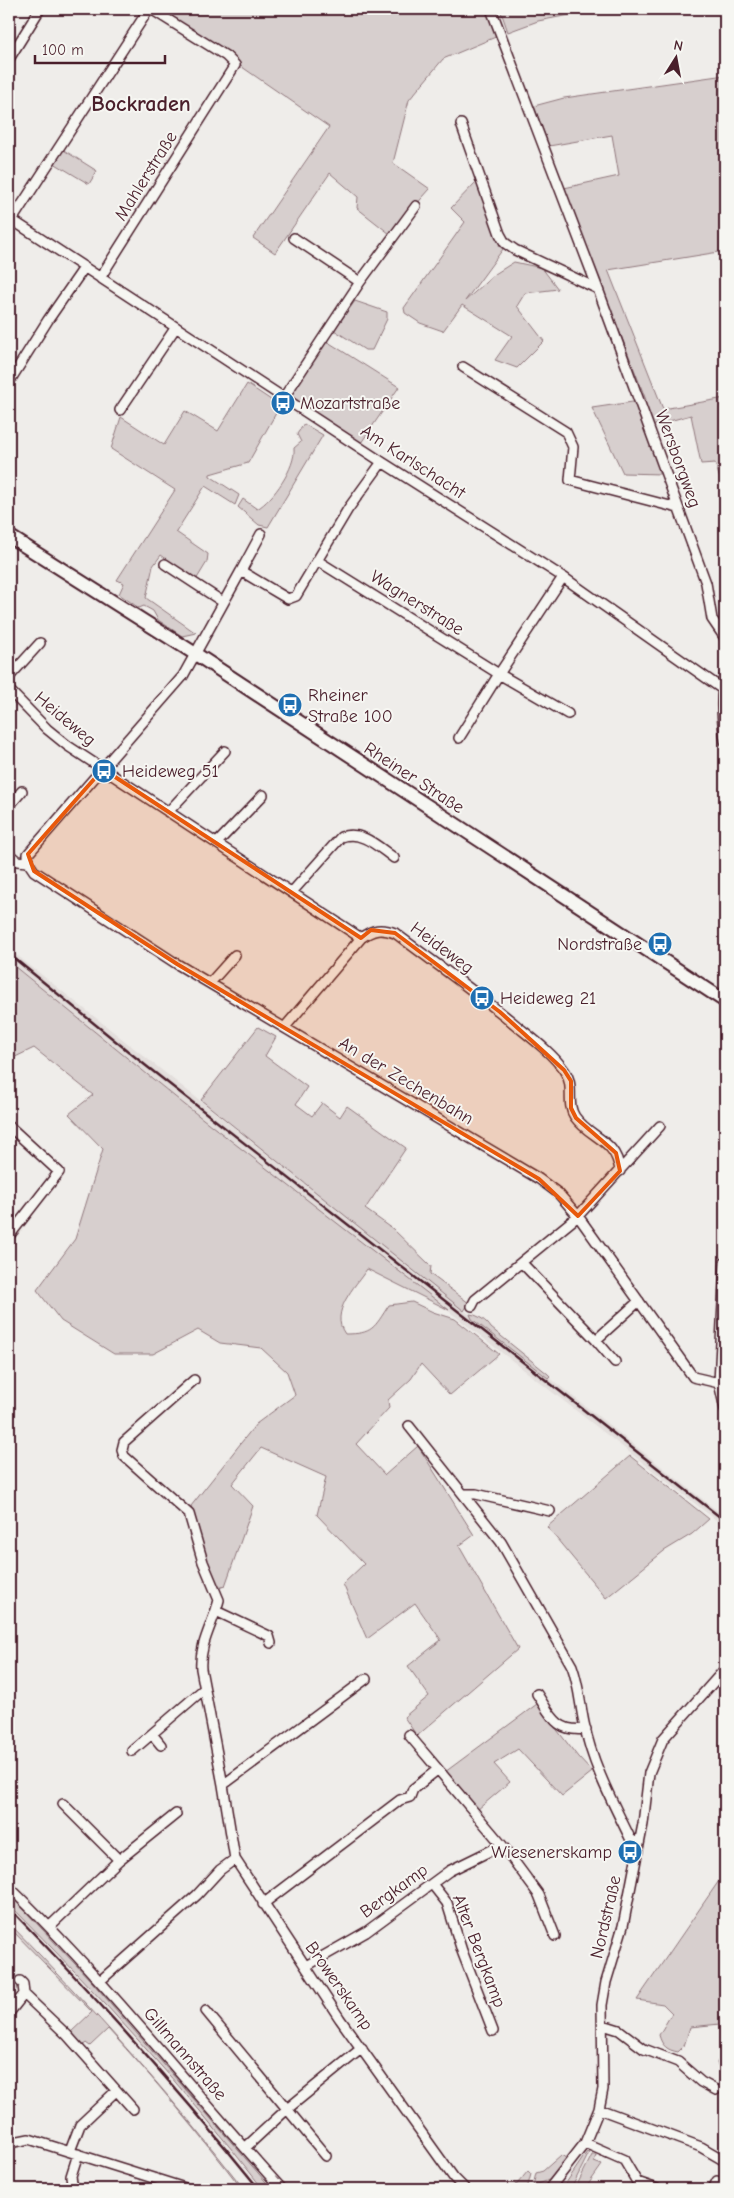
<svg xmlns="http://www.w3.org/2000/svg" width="734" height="2198" viewBox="0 0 734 2198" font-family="'Comic Neue',sans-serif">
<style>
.built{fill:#e3dedc}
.green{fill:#d7cfce;stroke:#90777c}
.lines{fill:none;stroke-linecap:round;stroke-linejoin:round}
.street-casing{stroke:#4a1f2b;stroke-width:12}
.secondary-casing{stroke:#4a1f2b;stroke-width:16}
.street{stroke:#f6f6f2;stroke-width:9}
.secondary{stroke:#f6f6f2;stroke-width:12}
.rail{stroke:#4a1f2b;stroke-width:2.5}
.marked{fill:#e8590c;fill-opacity:0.2;stroke:#e8590c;stroke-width:4;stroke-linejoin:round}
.labels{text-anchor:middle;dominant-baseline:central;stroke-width:4;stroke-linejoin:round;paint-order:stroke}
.street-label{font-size:18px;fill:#4a1f2b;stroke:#f6f6f2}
.poi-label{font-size:18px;fill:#4a1f2b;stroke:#f6f6f2;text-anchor:start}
.district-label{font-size:22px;font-weight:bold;fill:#4a1f2b;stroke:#f6f6f2}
</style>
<rect width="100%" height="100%" fill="#efedea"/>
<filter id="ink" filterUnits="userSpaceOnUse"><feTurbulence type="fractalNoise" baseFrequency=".02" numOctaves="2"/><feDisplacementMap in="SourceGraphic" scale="10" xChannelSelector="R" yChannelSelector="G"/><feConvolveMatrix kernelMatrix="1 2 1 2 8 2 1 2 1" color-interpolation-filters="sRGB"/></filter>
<g filter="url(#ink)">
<path class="built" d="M9 949 725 1517V1527L185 1105 9 962Z"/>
<path class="green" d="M158 9H486L498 36 443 59 409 100 393 163 430 189 390 234 357 208 358 197 330 173 275 253 253 238 329 127Z
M500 9H601L538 21 508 32Z
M725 75V251L608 270 663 409 725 398V495L715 463 701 464 691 415 655 425 645 430 661 474 623 473 592 408 646 400 564 188 619 176 612 135 549 146 534 106 564 98Z
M62 149 97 171 89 184 54 163Z
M476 182 501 243 499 246 503 249 465 301 495 274 514 262 542 268 558 289 525 293 517 306 544 341 517 368 495 360 512 336 462 305 443 331 420 323 405 313 404 308 465 222 451 208Z
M355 301 387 312V319L372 350H365L334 330Z
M325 342H328L399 387 361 443 290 396Z
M247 384 280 406 248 463 210 474V476L239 495 235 505 205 486 176 532 208 554 207 562 196 580 161 555 153 566 146 598 196 633 182 636 158 620 153 611 144 606 139 608 119 594 124 583 117 580 175 490 111 449 121 417 164 445 185 411 218 431Z
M304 424 323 435 268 527 259 525 238 507 243 499 257 509C273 500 296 467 294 448L301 442 297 434Z
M9 962 185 1105 449 1310 367 1269C355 1287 329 1312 345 1334 373 1334 374 1328 389 1305L412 1302 433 1312 455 1319 499 1354 450 1395 421 1364 411 1379 388 1400 389 1408 356 1444 385 1475 418 1446 474 1535 459 1546 518 1649 417 1736 404 1717 429 1696 408 1666 441 1640 415 1603 367 1639 343 1584 364 1564 317 1515 326 1477 261 1448 232 1484 253 1506 225 1586 215 1589 196 1530 191 1506 256 1424 295 1395 287 1372 261 1348 220 1343 198 1330 153 1354H114L61 1321 37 1290 75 1239 103 1149 69 1114 93 1095 34 1048 9 1060Z
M258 1027 276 1037 265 1056 307 1087 296 1104 312 1116 322 1103 340 1117 347 1106 406 1148 365 1209 393 1229 431 1266 430 1274 469 1303 464 1311 201 1100Z
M470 1314C478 1315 487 1321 491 1328L548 1374 550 1376 548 1378 472 1319Z
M630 1456 709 1519 692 1534 664 1551 606 1598 547 1527Z
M537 1704 578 1757 592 1772 562 1796 518 1749 494 1764 510 1782 477 1810 445 1772Z
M725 1872V2027L720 2024 690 2027 684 2046 678 2052C667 2050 662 2046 659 2035L672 2013 663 2004 637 2000Z
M9 1894 92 1982 272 2189H263C185 2088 99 1995 9 1904Z
M9 1923C92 2008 171 2095 244 2189H242C200 2134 156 2081 108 2029L90 2046 86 2043 81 2047 69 2034 92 2012 9 1927Z
M725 2048V2068L723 2074 717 2063Z
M587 2152 589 2153 571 2189H562Z
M561 2155 566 2158 565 2160 549 2180 533 2186 536 2173 543 2171Z
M592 2155H596L594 2162 602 2165 585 2189H575Z
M528 2171 531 2174 527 2189H513Z"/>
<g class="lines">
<defs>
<path id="street" d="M491 9 598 289 706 583 712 619 725 638
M9 59 40 9
M461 124 500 234 505 243 515 250 598 289
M9 218 382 462 563 577 725 691
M12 220 149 9
M294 238 360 282
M100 278 235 65 226 56 151 9
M463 367 566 432 573 447 570 480 678 508
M9 382 48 320 84 268
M284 397 360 282 416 206
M120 410 176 327
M382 462 348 509 296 596 288 599 241 571 183 676 28 854V862L34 871 177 964 539 1179 558 1193 578 1216 693 1377 719 1383
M318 561 499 674 459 738
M165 564 223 602
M241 571 261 534
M563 577 499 674 568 714
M725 674C720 697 722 718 725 741
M9 677 40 643
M9 690 47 729 68 746 361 938
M9 806 22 791
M168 812 225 751
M217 843 263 795
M9 854 17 861 28 862
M292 892 341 837C362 830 377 846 394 858
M210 983 235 955
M285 1027 361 938C373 929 381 928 395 933 436 964 478 993 517 1026 533 1039 552 1053 564 1070 576 1087 565 1102 575 1117 591 1139 616 1139 620 1171
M9 1126 59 1172 9 1236
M725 1262 719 1383 725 1409
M522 1263 596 1340
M472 1306 475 1300 578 1216 660 1126
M615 1362 596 1340 639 1301
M194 1380 124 1442 122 1450 124 1456 189 1514 203 1562 219 1600C213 1624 199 1644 201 1669L223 1785 235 1859 340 2019 454 2178 465 2189
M409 1426 501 1542 572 1666C579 1685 580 1704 584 1723 592 1764 612 1801 630 1838L638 1846
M464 1494H476L550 1511
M216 1611 269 1636 271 1643
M537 1694C551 1715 556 1733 586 1729
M152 1734 161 1745
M409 1735 502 1845 539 1895 555 1936
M132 1751 204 1689
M223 1785 366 1679
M63 1804 119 1860
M432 1884 447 1903 462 1951 493 2031
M9 1887C107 1981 190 2089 282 2189
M263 1904 400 1800 410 1797 413 1789 437 1770
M50 1926 119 1860 176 1814
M306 1966 366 1932 449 1871 502 1845
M20 1981 23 1984 24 1994 67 2035 133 2109
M100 1981 197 1895 220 1870 235 1859
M206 2011 326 2156
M9 2013 24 1994
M603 2025 619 2030 644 2049 678 2062 701 2082 716 2090
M599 2109 701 2147 725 2161
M9 2143 29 2139 188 2189
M585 2143 624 2160 637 2182 657 2189
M245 2148 286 2110 362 2048
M70 2151 80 2125 116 2091
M73 2189 71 2176 78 2154
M549 2189 585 2143 599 2109 603 2089 602 2005 606 1982 623 1926 643 1824 649 1773 663 1739 725 1669
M713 2189 717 2181"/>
<path id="secondary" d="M9 536 194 653 725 1001"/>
</defs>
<use href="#street" class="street-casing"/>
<use href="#secondary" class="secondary-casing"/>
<use href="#street" class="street"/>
<use href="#secondary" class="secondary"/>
<path class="rail" d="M9 954 145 1065 725 1521
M9 1908C97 1998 180 2091 259 2189"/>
</g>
</g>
<path class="marked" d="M103 769 361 938 371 930 395 933 500 1012 564 1070 571 1081V1108L576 1118 616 1153 620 1171 578 1216 539 1179 177 964 34 871 28 854Z"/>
<defs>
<symbol id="bus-disc" viewBox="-11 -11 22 22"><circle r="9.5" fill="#1f6fb2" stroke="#f6f6f2"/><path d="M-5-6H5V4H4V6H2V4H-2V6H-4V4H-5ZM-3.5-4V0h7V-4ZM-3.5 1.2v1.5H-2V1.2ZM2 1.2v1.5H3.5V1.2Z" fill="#fff"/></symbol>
</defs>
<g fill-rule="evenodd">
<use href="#bus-disc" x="269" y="389" width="28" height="28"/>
<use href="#bus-disc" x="276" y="691" width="28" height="28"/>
<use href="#bus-disc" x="90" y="757" width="28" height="28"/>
<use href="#bus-disc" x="646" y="930" width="28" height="28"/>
<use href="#bus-disc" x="468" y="984" width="28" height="28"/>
<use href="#bus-disc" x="616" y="1838" width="28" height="28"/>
</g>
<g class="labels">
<g class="street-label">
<text transform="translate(146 176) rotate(-58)">Mahlerstraße</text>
<text transform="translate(678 459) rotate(70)">Wersborgweg</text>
<text transform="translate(413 462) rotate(33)">Am Karlschacht</text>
<text transform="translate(417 603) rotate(32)">Wagnerstraße</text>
<text transform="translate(65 719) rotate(40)">Heideweg</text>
<text transform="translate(414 778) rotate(33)">Rheiner Straße</text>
<text transform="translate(442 948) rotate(37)">Heideweg</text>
<text transform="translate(406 1081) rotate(31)">An der Zechenbahn</text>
<text transform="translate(394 1891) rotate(-36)">Bergkamp</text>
<text transform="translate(606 1917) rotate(-77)">Nordstraße</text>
<text transform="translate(479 1951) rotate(69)">Alter Bergkamp</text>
<text transform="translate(339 1986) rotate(55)">Browerskamp</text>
<text transform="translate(185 2054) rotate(49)">Gillmannstraße</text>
</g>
<g class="poi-label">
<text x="300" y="403">Mozartstraße</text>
<text x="308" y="695">Rheiner<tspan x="308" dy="21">Straße 100</tspan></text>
<text x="122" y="771">Heideweg 51</text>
<text x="642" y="944" text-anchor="end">Nordstraße</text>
<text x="500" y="998">Heideweg 21</text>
<text x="612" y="1852" text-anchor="end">Wiesenerskamp</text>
</g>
<g class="district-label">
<text x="141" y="104">Bockraden</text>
</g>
</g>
<rect width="734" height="2198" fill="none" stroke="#f6f6f2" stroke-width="30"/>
<rect x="15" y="15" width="704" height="2168" fill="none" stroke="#4a1f2b" stroke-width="2" filter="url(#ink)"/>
<g transform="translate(676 58) rotate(11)" stroke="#f6f6f2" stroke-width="4" paint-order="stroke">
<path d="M0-4L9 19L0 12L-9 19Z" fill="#4a1f2b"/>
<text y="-8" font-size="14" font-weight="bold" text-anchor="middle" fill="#4a1f2b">N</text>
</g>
<path d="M35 55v8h130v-8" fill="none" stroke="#4a1f2b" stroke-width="2.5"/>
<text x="42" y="55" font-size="15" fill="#4a1f2b" stroke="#f6f6f2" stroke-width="4" paint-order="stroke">100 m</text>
</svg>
